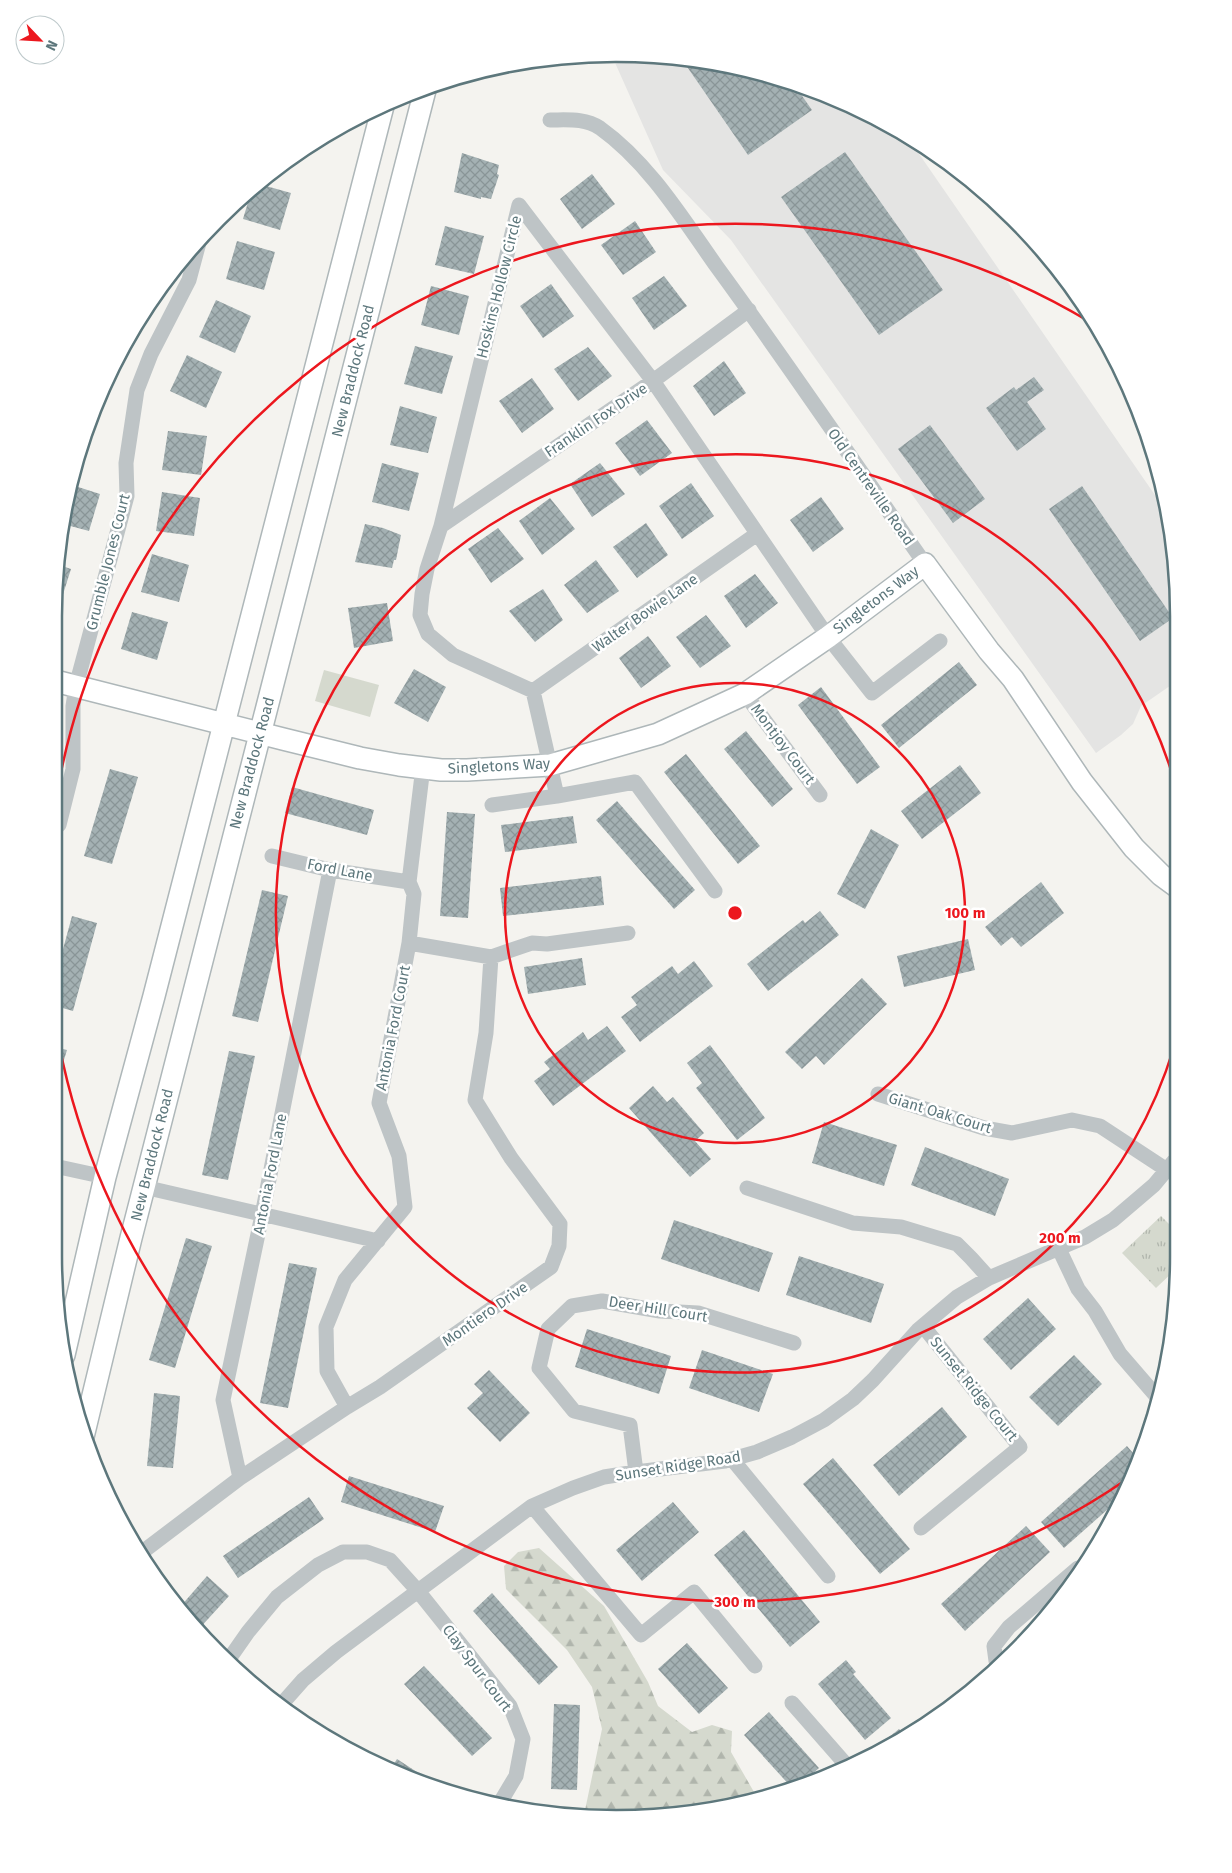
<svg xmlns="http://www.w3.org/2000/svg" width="1232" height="1873" viewBox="0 0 1232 1873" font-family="'Fira Sans',sans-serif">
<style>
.built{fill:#e4e4e3}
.forest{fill:url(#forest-firs)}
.park{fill:url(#park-tufts)}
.pitch{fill:#d5d9ce}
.building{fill:url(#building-cross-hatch)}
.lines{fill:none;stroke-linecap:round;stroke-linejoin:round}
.secondary-casing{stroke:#aeb7b9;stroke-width:24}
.street{stroke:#bec4c6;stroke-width:15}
.secondary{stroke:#fff;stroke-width:21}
.ring{fill:none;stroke:#ec171e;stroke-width:2.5}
.labels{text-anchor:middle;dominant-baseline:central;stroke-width:5;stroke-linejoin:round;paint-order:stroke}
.street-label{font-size:15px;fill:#5d777c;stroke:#fff}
.rim{fill:none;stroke:#5d777c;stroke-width:2.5}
.centre{fill:#ec171e;stroke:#fff;stroke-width:2.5}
.ring-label{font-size:15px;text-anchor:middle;font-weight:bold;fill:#ec171e;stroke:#fff;stroke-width:5;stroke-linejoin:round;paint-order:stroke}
</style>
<defs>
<pattern id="forest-firs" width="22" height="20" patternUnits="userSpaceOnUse" patternTransform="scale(1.25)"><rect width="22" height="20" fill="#d5d9ce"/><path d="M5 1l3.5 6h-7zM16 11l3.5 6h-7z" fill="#b0b5ac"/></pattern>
<pattern id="park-tufts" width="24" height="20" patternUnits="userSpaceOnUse" patternTransform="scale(1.25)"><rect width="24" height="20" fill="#d5d9ce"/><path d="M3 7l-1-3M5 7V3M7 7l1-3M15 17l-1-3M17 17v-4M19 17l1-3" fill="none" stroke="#b0b5ac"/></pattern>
<pattern id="building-cross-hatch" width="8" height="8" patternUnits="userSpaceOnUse" patternTransform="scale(1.25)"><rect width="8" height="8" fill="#a4b1b3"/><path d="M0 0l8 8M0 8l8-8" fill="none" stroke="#899597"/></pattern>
</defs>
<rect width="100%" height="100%" fill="#f4f3ef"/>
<path class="built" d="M612 56 690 59 797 84 897 129 906 135 1166 511 1177 580V681L1141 706 1133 724 1121 735 1096 753 731 240 663 170Z"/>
<path class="forest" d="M539 1548 604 1606 648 1682 658 1706 692 1732 712 1725 732 1731 731 1752 758 1799 726 1808 582 1818 584 1815 602 1729 592 1687 567 1650 506 1589 504 1566 518 1552Z"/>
<path class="park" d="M1161 1216 1174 1229V1271L1156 1288 1122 1253Z"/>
<path class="pitch" d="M324 670 379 685 370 717 315 701Z"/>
<path class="building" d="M681 58 690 59 793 83 812 110 748 155Z
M845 152 943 290 879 335 781 197Z
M462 153 499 165 497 174 499 175 491 199 481 197V199L454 192Z
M592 174 615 204 582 229 560 199Z
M259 184 291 193 280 230 243 219 251 192Z
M635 221 656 252 623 275 601 245Z
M445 226 484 236 474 274 435 265Z
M237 241 275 252 264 290 226 279Z
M664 276 687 306 654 330 632 298Z
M551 284 574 316 543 338 520 306Z
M431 286 469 296 459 335 421 325Z
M216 300 251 316 235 353 199 337Z
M415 346 453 356 442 394 404 384Z
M588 347 612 376 578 401 554 369Z
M187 355 222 372 206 408 170 391Z
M724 361 746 393 714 416 693 386Z
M1034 377 1044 390 1027 402 1046 429 1017 451 986 408 1014 387 1016 390Z
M532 378 554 409 522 433 499 401Z
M106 382H108L96 420 91 418Z
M400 406 437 417 428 453 390 445Z
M647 420 672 453 640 476 615 443Z
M930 425 985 499 953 523 898 449Z
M168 431 207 436 201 475 162 470Z
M382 463 419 473 409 511 372 502Z
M600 463 625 494 592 517 570 484Z
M691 483 714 516 682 539 659 506Z
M72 485 100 494 89 531 63 524Z
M1082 486 1173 618 1140 641 1049 509Z
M162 492 200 498 194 536 156 531Z
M821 497 844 529 813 552 790 520Z
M550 498 575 529 542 555 519 521Z
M646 523 668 555 637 578 613 547Z
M365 524 383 528 401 535 396 560H394L392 568 355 562Z
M498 528 524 559 491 583 468 549Z
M152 554 189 565 179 602 141 592Z
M596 560 619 591 587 613 564 585Z
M59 565 71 569 59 607Z
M755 574 778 603 746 628 724 596Z
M543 589 563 620 535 642 509 611Z
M387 603 393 641 354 648 348 608Z
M132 612 168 622 157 660 121 649Z
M706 615 731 646 700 668 676 637Z
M648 636 671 666 641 688 619 658Z
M959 662 977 685 899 748 881 725Z
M414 669 446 687 428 722 394 703Z
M821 687 880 767 857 784 798 705Z
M746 731 793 789 772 807 724 749Z
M686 754 760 846 738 864 664 772Z
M960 765 981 793 922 839 901 811Z
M110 769 138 777 112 864 84 856Z
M292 787 374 810 367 835 285 813Z
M617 801 695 890 674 909 596 820Z
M447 812 475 814 468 918 440 916Z
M573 816 577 843 505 852 501 825Z
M871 829 899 845 865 909 837 894Z
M601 876 604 905 503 916 500 888Z
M1041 882 1064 913 1021 947 1012 937 1001 946 985 927Z
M262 890 288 896 258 1022 232 1016Z
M820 911 839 935 768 991 747 964 803 920 805 923Z
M72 916 97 923 73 1011 59 1007V964Z
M968 939 975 970 904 987 897 956Z
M582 958 586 985 528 994 524 967Z
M694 961 713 986 640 1042 621 1017 637 1005 631 997 672 966 678 974Z
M862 978 887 1004 824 1065 816 1056 802 1069 785 1052Z
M607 1026 626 1051 553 1106 534 1081 550 1069 544 1062 583 1032 588 1040Z
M710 1045 765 1118 737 1140 696 1088 702 1083 687 1063Z
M59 1048 67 1050 59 1076Z
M229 1051 255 1056 228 1180 202 1175Z
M653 1086 667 1102 673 1097 704 1133 695 1141 711 1159 690 1177 629 1108Z
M824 1122 897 1145 884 1186 812 1163Z
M925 1147 1009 1179 995 1216 911 1185Z
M674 1220 773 1253 759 1292 661 1259Z
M186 1238 212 1246 175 1368 149 1360Z
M799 1256 884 1284 871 1323 786 1295Z
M289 1263 317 1268 288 1408 260 1403Z
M1028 1298 1056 1329 1011 1370 983 1339Z
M587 1329 671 1356 659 1394 575 1367Z
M702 1350 773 1374 759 1412 689 1388Z
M1074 1355 1102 1384 1058 1426 1029 1397Z
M489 1370 530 1413 500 1442 467 1408 483 1393 474 1384Z
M154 1393 180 1396 173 1468 147 1466Z
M942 1407 967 1437 899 1496 873 1465Z
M1127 1446 1139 1460 1125 1494 1064 1548 1041 1522Z
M833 1458 910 1549 880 1574 803 1484Z
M349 1476 444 1506 435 1532 341 1502Z
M309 1497 324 1519 238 1578 223 1556Z
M673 1502 699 1532 642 1581 616 1550Z
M1026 1526 1050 1552 965 1631 941 1604Z
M744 1530 820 1622 790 1647 714 1555Z
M207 1576 229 1596 198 1630 180 1607Z
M492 1593 558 1667 539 1685 473 1611Z
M687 1643 728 1688 699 1714 658 1669Z
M846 1660 856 1672 853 1674 891 1718 865 1740 818 1684Z
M424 1666 492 1738 472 1756 404 1684Z
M554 1704 580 1705 577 1790 551 1789Z
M769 1712 819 1768 799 1786 792 1788 744 1735Z
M899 1729 906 1738 877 1754 873 1750Z
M397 1759 443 1789 401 1777 390 1770Z"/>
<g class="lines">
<defs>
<path id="secondary" d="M59 682 283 739 360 758 399 765 441 770H467L550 765 658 734 745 694 828 637 925 564 989 651 1013 679 1082 782 1134 848 1161 875 1176 886
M64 1355 105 1177 154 996 383 106
M83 1437 131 1238 425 90"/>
</defs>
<use href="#secondary" class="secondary-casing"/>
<path class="street" d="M550 120C568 120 585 118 600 128 649 163 683 219 717 267 788 364 856 465 925 564
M441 526 653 381 749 310
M533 691 757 534
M745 694 820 795
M557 796 533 691 453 655 428 634 420 615 422 594 427 569 441 526 519 205 653 381 828 637 872 693 940 641
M492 805 557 796 635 782 715 891
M59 825 73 769V706L76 686 127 496 126 463 137 390 151 354 189 280 200 239
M272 856 330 870 409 882
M409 943 491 957 532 943 547 944 628 933
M878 1094 984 1128 1012 1133 1072 1120 1100 1126 1167 1170
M59 1167 105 1177
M144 1187 378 1241
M747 1188 853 1223 901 1227 957 1244 971 1258 989 1278
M1059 1249 1078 1289 1095 1311 1120 1354 1158 1398
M347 1407 327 1371 326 1327 345 1280 405 1207 399 1156 379 1103 409 943 414 894 409 882 423 767
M732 1459 828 1576
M636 1472 630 1425 574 1411 539 1368 548 1329 572 1306 602 1301 660 1311 698 1313 794 1343
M240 1478 223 1400 262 1215 330 870
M532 1506 641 1635 694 1592 755 1666
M921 1528 1020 1447 923 1326
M141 1553 240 1478 347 1407 380 1387 551 1267 559 1246 560 1224 511 1158 475 1100 486 1033 491 957
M227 1662 248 1632 277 1597 318 1565 343 1552H367L390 1560 418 1591 510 1706 523 1739 516 1776 498 1806
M999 1665 996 1661 994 1646 1009 1627 1078 1568
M792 1703 849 1768
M280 1706 303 1680 336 1652 532 1506 573 1488 604 1477 636 1472 725 1461 757 1452 792 1437 824 1420 853 1399 873 1380 918 1330 957 1297 989 1278 1085 1237 1113 1220 1154 1185 1174 1161"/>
<use href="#secondary" class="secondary"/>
</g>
<g class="ring">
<circle cx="735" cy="913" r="230"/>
<path d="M1174 1047A459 459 0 1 1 1175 783"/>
<path d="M1130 1477A689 689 0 0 1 59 1044M59 782A689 689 0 0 1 1090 322"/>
</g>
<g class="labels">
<g class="street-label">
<text transform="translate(499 287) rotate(-76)">Hoskins Hollow Circle</text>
<text transform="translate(353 371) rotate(-76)">New Braddock Road</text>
<text transform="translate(596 420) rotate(-34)">Franklin Fox Drive</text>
<text transform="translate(871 487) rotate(55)">Old Centreville Road</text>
<text transform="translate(108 562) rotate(-76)">Grumble Jones Court</text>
<text transform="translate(876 600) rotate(-37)">Singletons Way</text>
<text transform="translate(645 613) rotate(-35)">Walter Bowie Lane</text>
<text transform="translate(783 744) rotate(53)">Montjoy Court</text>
<text transform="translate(252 763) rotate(-75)">New Braddock Road</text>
<text transform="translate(499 766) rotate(-3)">Singletons Way</text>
<text transform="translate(340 870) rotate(11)">Ford Lane</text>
<text transform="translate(393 1028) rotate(-79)">Antonia Ford Court</text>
<text transform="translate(940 1113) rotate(17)">Giant Oak Court</text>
<text transform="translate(152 1155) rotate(-76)">New Braddock Road</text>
<text transform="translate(270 1174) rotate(-79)">Antonia Ford Lane</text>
<text transform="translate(658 1309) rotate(9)">Deer Hill Court</text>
<text transform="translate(485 1314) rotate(-35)">Montiero Drive</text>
<text transform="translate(974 1389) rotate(51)">Sunset Ridge Court</text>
<text transform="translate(678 1466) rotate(-9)">Sunset Ridge Road</text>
<text transform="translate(477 1668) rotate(53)">Clay Spur Court</text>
</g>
</g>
<path d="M0 0H1232V1873H0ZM616 62H616A554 554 0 0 1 1170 616V1256A554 554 0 0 1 616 1810H616A554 554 0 0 1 62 1256V616A554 554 0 0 1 616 62Z" fill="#fff" fill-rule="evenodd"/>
<path class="rim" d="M616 62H616A554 554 0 0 1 1170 616V1256A554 554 0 0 1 616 1810H616A554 554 0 0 1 62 1256V616A554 554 0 0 1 616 62Z"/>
<circle cx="735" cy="913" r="8" class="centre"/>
<g class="ring-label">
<text x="965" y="918">100 m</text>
<text x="1060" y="1243">200 m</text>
<text x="735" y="1607">300 m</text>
</g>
<g transform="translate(40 40) rotate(115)"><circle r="24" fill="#ffffff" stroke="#bec9cb"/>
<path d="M0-4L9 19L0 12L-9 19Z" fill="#ec171e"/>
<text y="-8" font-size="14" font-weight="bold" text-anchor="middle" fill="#5d777c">N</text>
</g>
</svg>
